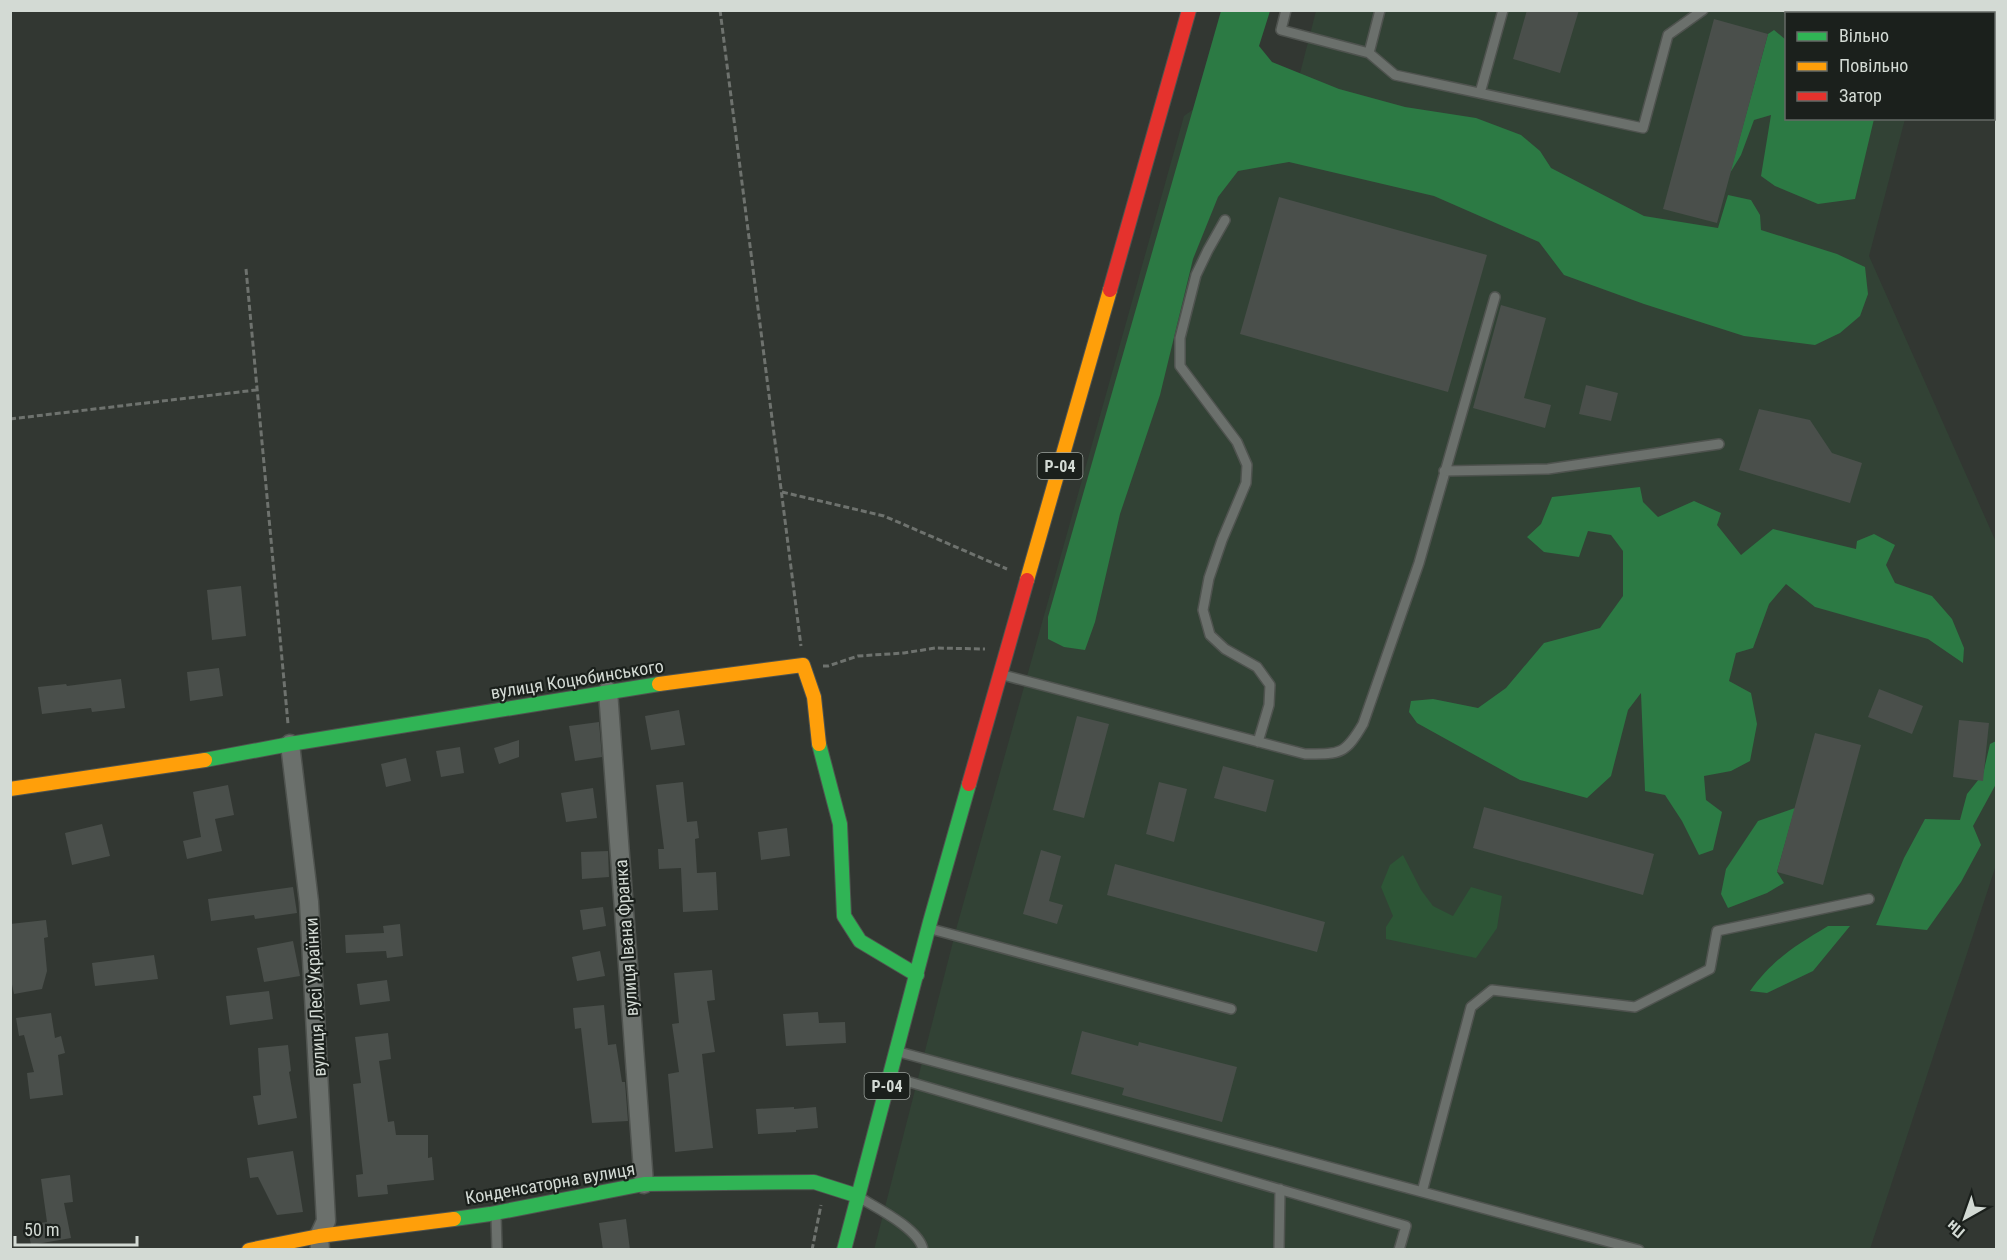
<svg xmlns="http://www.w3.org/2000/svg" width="2007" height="1260" viewBox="0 0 2007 1260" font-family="'Roboto Condensed',sans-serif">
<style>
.built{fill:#324235}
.green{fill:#2d5536}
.forest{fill:#2c7a44}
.building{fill:#4a4f4b}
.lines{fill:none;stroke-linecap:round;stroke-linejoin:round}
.lane-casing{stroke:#4f534f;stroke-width:12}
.street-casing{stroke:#4f534f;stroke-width:21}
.fast-casing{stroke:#4f534f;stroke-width:16}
.slow-casing{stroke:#4f534f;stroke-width:16}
.jam-casing{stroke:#4f534f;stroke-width:16}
.path{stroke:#6e726e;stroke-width:3;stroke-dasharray:6 3;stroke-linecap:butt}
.lane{stroke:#6b706c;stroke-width:9}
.street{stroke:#6b706c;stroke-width:18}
.fast{stroke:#30b455;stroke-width:14}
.slow{stroke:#ff9f0a;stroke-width:14}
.jam{stroke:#e5322d;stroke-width:14}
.labels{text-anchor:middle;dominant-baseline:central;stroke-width:4.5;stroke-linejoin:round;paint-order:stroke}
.shield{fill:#1b201c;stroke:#9ca29d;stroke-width:1.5}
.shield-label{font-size:16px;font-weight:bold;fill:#d3dad4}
.street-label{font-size:18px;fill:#d3dad4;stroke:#1b201c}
</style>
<rect width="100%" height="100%" fill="#323732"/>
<path class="built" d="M1316 11H1933L1932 14H1786V118L1905 119 1869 256 1996 542V865L1870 1249 874 1250 957 926 1184 116 1240 75 1297 85Z"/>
<path class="green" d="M1403 855 1421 890 1433 906 1453 916 1471 887 1502 896 1497 928 1476 958 1386 939V927L1393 916 1381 887 1390 865Z"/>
<path class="forest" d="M1221 11H1270L1259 46 1272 62 1339 89 1405 107 1476 118 1521 135 1540 151 1551 168 1644 216 1718 228 1728 195 1751 200 1760 215 1761 230 1837 254 1865 267 1868 294 1860 316 1840 333 1815 345 1744 336 1644 304 1564 275 1539 242 1434 196 1289 162 1238 171 1218 197 1193 259 1160 395 1120 514 1095 622 1085 650 1064 647 1048 639V617Z
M1774 30 1786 40V118L1874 119 1855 199 1818 204 1775 186 1761 176 1771 115 1754 120 1741 155 1730 173 1768 34Z
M1640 487 1643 502 1658 517 1694 501 1721 513 1717 525 1741 555 1773 529 1856 549 1857 541 1874 534 1895 545 1886 565 1895 583 1932 596 1952 619 1964 648 1963 663 1928 639 1815 607 1786 584 1769 604 1753 648 1736 653 1729 681 1751 693 1757 724 1750 761 1731 771 1704 776 1706 800 1722 812 1713 850 1699 855 1682 821 1665 795 1645 791 1641 693 1628 710 1611 776 1587 798 1520 780 1417 723 1409 712 1411 701 1433 699 1478 708 1506 688 1544 643 1600 628 1623 596V551L1611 535 1588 531 1579 557 1544 552 1527 537 1541 524 1552 497Z
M1996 741V784L1973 826 1981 845 1961 882 1927 930 1876 925 1904 858 1925 819 1960 820 1967 794 1983 774 1990 744Z
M1795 808 1777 872 1784 883 1767 893 1728 908 1721 894 1726 869 1758 821Z
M1828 926H1850L1813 971 1767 993 1750 991C1773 959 1795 946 1828 926Z"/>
<path class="building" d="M1527 10H1579L1560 73 1513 59Z
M1714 19 1768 34 1717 223 1663 209Z
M1279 197 1487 255 1448 392 1240 334Z
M1501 305 1546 318 1524 398 1551 405 1545 428 1473 408Z
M1586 385 1618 393 1611 421 1579 414Z
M1759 409 1810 420 1832 453 1862 463 1850 503 1739 470Z
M241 586 246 636 212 640 207 590Z
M219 668 223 696 190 701 187 672Z
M121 679 125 708 92 712 91 708 42 714 38 687 66 684 67 686Z
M1879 689 1923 706 1912 734 1868 717Z
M679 710 685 745 651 750 645 716Z
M1077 716 1109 724 1084 818 1053 810Z
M1959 720 1989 723 1983 781 1953 777Z
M599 722 602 757 575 761 569 726Z
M1815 733 1861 745 1823 885 1777 872Z
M519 740V757L499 764 494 748Z
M460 747 464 773 441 777 436 751Z
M406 758 411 781 386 787 381 764Z
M1223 766 1274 780 1266 812 1214 798Z
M683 782 687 822 697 821 699 838 695 839 697 873 716 872 718 910 683 912 681 868 659 869 658 849H664L656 785Z
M1159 782 1187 789 1174 842 1146 834Z
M228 785 234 815 215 819 222 851 187 859 183 841 201 837 193 792Z
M593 788 597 818 566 822 561 793Z
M1484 807 1654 854 1643 895 1473 848Z
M102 824 110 856 72 865 65 833Z
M787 828 790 856 761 860 758 832Z
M1041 850 1061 856 1049 901 1063 905 1057 924 1023 914Z
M608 851 609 877 582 879 581 852Z
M1115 864 1325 922 1317 952 1107 895Z
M293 887 297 913 255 919 254 915 211 921 208 899Z
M603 907 606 926 583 930 580 910Z
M46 920 48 937 44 938 47 971 42 989 14 994 10 975V924Z
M400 924 403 956 387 958 386 951 346 953 345 935 384 933 383 926Z
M293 941 300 976 264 982 257 948Z
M600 951 605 976 577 981 572 957Z
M154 955 158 979 95 986 92 963Z
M712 970 715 1000 707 1001 715 1052 702 1054 713 1148 675 1152 668 1074 679 1072 672 1024 679 1023 674 973Z
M387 980 390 1001 360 1005 357 984Z
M269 991 273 1019 230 1025 226 996Z
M604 1005 608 1045 616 1044 622 1082H625L628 1121 592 1123 581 1028 575 1029 573 1008Z
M818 1012 819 1023 845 1022 846 1043 786 1046 783 1014Z
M51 1013 55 1038 61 1036 65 1053 58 1055 63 1095 30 1099 27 1073 34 1072 24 1035 19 1036 16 1018Z
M1082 1031 1138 1046 1139 1042 1237 1067 1222 1122 1122 1095 1124 1088 1071 1074Z
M388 1033 391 1059 379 1061 388 1122 394 1121 396 1135H428V1158L432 1157 434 1180 387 1185 388 1194 358 1197 356 1175 363 1174 353 1084 361 1083 355 1037Z
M288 1045 291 1071 289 1072 297 1118 258 1125 253 1096 261 1095 258 1048Z
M794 1107V1109L816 1107 818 1128 796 1130V1132L758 1134 756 1109Z
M293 1151 303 1212 277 1215 258 1177 250 1178 247 1158Z
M70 1175 73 1202 64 1203 71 1238 31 1245 27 1225 47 1222 41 1179Z
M626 1219 630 1250H603L599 1223Z"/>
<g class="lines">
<defs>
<path id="lane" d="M1286 10 1281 30 1369 53 1380 10
M1789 10 1812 14
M1369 53 1395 75 1643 128 1668 35 1703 10
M1480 93 1503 10
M1225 220 1208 250 1196 275 1180 338V366L1237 442 1247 465 1246 483 1222 540 1209 578 1203 610 1210 635 1225 649 1257 667 1270 685 1269 705 1258 742
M1444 471 1548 469 1719 444
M1003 675 1305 754C1340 754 1345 755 1363 724L1419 563 1495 297
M931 929 1231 1009
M899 1052 1639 1250
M892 1077 1406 1226 1399 1250
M1422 1192 1471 1007 1492 990 1635 1007 1710 969 1717 931 1869 899
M862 1199C879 1209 920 1230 923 1250
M496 1215 497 1250
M1279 1250 1280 1189"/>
<path id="street" d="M608 691 644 1184
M290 744 309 902 326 1221 319 1236 320 1250"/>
<path id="fast" d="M819 744 840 824 844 916 860 941 917 975
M205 760 290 744 659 684
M454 1219 490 1214 644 1184 814 1182 858 1196
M844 1250 930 922 969 784"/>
<path id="slow" d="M1027 580 1110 290
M659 684 803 665 814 697 819 744
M10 789 205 760
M249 1250 319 1236 454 1219"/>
<path id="jam" d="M1110 290 1189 10
M969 784 1027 580"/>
</defs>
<use href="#lane" class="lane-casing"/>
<use href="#street" class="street-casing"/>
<use href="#fast" class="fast-casing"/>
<use href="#slow" class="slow-casing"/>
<use href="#jam" class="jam-casing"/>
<path class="path" d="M720 10 801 646
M246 269 288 724
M10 419 256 390
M782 492 884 516 1007 569
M823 666H828L858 656 904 653 935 648 985 649
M812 1250 821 1205"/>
<use href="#lane" class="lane"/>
<use href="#street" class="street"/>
<use href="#fast" class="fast"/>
<use href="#slow" class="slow"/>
<use href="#jam" class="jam"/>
</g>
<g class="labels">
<g class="shield">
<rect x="1037.5" y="453" width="45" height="26" rx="4.5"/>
<rect x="864.5" y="1073" width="45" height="26" rx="4.5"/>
</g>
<g class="shield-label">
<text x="1060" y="466">Р-04</text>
<text x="887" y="1086">Р-04</text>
</g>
<g class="street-label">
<text transform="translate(577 679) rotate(-9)">вулиця Коцюбинського</text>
<text transform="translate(626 938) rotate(-94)">вулиця Івана Франка</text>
<text transform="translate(315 997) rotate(-93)">вулиця Лесі Українки</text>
<text transform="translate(550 1183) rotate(-10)">Конденсаторна вулиця</text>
</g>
</g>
<rect width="2007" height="1260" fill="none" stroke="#d3dad4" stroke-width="24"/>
<rect x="1785" y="12" width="210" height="108" fill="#1b201c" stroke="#656a66" stroke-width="1.5"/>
<rect x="1797" y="32" width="30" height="9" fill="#30b455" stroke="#656a66" stroke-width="1.5"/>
<text x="1839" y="42" font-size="18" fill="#d3dad4">Вільно</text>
<rect x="1797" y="62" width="30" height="9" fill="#ff9f0a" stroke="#656a66" stroke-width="1.5"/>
<text x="1839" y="72" font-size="18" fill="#d3dad4">Повільно</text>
<rect x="1797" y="92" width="30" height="9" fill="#e5322d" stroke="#656a66" stroke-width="1.5"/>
<text x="1839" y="102" font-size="18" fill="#d3dad4">Затор</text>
<g transform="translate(1965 1218) rotate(220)" stroke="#1b201c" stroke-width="4.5" paint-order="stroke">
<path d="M0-4.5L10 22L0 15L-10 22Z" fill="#d3dad4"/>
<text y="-9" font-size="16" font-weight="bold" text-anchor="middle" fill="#d3dad4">Пн</text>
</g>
<path d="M15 1236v9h122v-9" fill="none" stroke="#d3dad4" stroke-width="3"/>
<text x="24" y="1236" font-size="18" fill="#d3dad4" stroke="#1b201c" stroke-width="4.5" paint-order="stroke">50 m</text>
</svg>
